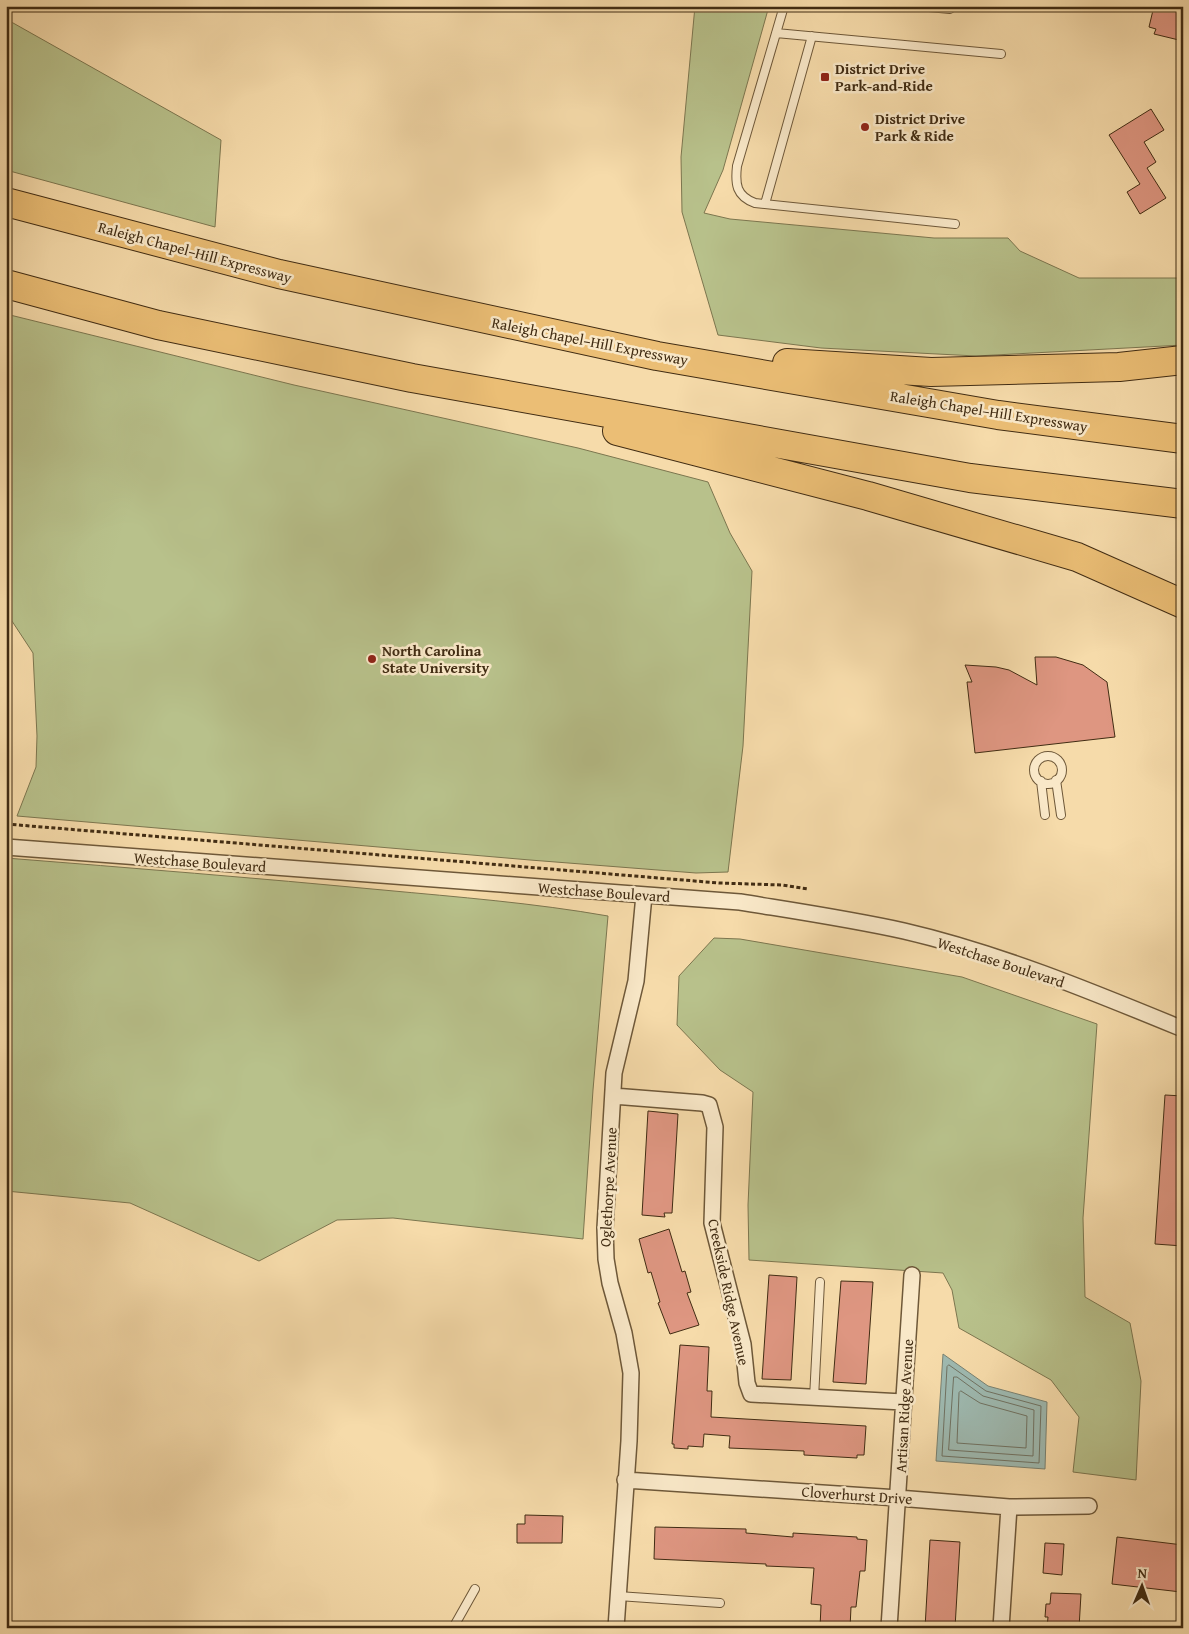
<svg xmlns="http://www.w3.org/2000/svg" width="1189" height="1634" viewBox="0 0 1189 1634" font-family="'Gentium Book Plus',serif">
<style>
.green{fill:#b8c18b;stroke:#7c764f}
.water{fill:#9eb9b0;stroke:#798171}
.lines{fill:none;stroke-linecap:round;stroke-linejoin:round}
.shore{stroke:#707262;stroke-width:1}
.building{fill:#de9681;stroke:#412c13}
.service-casing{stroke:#6e5839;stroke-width:10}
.minor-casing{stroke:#6e5839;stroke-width:18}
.motorway-casing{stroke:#412c13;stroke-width:30}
.path{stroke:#412c13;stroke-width:3;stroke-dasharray:4 2.5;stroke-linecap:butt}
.service{stroke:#f9e8c8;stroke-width:8}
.minor{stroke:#f9e8c8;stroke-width:15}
.motorway{stroke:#ebbe75;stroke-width:28}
.poi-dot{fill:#8f2418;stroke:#f9e8c8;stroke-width:2}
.labels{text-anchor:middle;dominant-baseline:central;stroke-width:5;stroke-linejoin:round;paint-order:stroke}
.poi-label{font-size:15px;font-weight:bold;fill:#412c13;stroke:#f9e8c8;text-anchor:start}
.street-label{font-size:15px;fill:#412c13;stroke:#f9e8c8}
</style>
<rect width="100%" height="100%" fill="#f6dbaa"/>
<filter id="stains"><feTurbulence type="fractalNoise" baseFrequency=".004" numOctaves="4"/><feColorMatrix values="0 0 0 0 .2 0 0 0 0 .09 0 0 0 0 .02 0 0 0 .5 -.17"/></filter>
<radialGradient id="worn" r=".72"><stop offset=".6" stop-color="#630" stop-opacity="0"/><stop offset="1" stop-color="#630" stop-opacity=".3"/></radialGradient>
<path class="green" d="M695 6H769L723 170 704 213 730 219 934 238H1008L1020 251 1079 278H1183V345L976 356 821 348 718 335 682 212 681 157Z
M6 19 221 140 215 227 6 170Z
M6 314 294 385 578 448 708 482 730 533 752 571 743 746 728 872 696 873 530 860 17 816 36 767 37 736 33 653 6 612Z
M6 858C132 868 257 878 383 890 458 897 534 903 608 916L593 1090 583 1239 393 1218 337 1220 259 1261 130 1203 6 1191Z
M714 938 740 939 962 977 1097 1024 1083 1218 1085 1297 1130 1323 1141 1381 1136 1480 1073 1472 1079 1417 1051 1380 959 1328 952 1290 943 1273 749 1260 748 1205 753 1092 720 1070 677 1025 679 976Z"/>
<path class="water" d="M943 1354 988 1386 1047 1402 1045 1469 936 1461Z"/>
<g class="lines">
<path class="shore" d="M949 1365 986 1391 1041 1406 1039 1463 942 1456 947 1367Z
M954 1377H957L983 1396 1034 1410 1033 1456 949 1450Z
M961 1391 980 1403 1027 1416 1026 1448 957 1443 959 1393Z"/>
</g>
<path class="building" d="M1154 6H1183V41L1154 34 1156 29 1149 27Z
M1151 109 1164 130 1144 142 1156 162 1147 168 1166 198 1140 214 1127 192 1140 184 1109 135Z
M1035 657H1056L1083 665 1107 682 1115 737 975 753 967 682H972L965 665 996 667 1009 670 1037 685Z
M1165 1095 1183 1096V1246L1155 1244Z
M648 1111 678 1114 672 1213H664L665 1217 642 1215Z
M669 1229 682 1272 685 1271 691 1292 687 1293 699 1325 670 1334 658 1303 660 1302 651 1272 648 1273 639 1239Z
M769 1275 797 1277 791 1380 762 1379Z
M841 1281 873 1282 866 1384 833 1382Z
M680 1345 709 1347 707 1391H712L711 1417 866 1426 864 1455H857V1458L804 1455V1451L729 1448 730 1436 704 1434 703 1447 688 1446V1449L674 1448V1444H672Z
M525 1515 563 1516 562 1543H517V1524H525Z
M655 1527 746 1529V1533L793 1537V1533L857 1537V1539L867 1540 865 1571H860L856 1607H851L850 1628H820L821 1605 811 1604 814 1568 766 1566V1564L654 1559Z
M1117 1537 1183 1545 1181 1592 1112 1584Z
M930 1540 960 1542 955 1628H925Z
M1045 1543 1064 1544 1062 1575 1043 1573Z
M1051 1593 1081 1594 1079 1628H1047L1048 1617H1045L1046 1604H1050Z"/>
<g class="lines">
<defs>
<path id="service" d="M784 6 737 166C735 184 736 196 755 203L955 224
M918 6 950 9V6
M776 33 1001 54
M765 204 812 36
M1034 770a14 14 0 1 1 28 0a14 14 0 1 1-28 0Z
M1056 780 1061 815
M1041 781 1045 815
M814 1398 820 1282
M618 1596 720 1603
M453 1628 475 1589"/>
<path id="minor" d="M6 847 740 902C795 911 850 919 904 931 999 953 1093 992 1183 1029
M613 1096 702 1103 709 1105 715 1127 712 1223 743 1344 747 1383 751 1394 903 1402
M625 1480 898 1498 1009 1507 1089 1506
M616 1628 629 1441 631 1373 624 1333 610 1283 606 1259 605 1228 614 1073 636 981 644 895
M889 1628 912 1275
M1001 1628 1009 1507"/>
<path id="motorway" d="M6 202 279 274 657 356 998 415 1183 439
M6 284 158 325 412 378 970 478 1183 504
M787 363 931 372 1119 367 1183 360
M617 431 868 496 1077 557 1183 604"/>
</defs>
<use href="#service" class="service-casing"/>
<use href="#minor" class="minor-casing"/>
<use href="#motorway" class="motorway-casing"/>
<path class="path" d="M6 824 719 883 782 885 808 889"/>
<use href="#service" class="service"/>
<use href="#minor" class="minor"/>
<use href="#motorway" class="motorway"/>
</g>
<g class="poi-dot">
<rect x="820" y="72" width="10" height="10" rx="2.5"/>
<circle cx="865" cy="127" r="5"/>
<circle cx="372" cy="659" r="5"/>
</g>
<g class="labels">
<g class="poi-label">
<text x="835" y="68">District Drive<tspan x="835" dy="17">Park-and-Ride</tspan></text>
<text x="875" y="118">District Drive<tspan x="875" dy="17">Park &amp; Ride</tspan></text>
<text x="382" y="650">North Carolina<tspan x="382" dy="17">State University</tspan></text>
</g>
<g class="street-label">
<text transform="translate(195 252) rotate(15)">Raleigh Chapel–Hill Expressway</text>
<text transform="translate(590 341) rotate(11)">Raleigh Chapel–Hill Expressway</text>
<text transform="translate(989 411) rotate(9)">Raleigh Chapel–Hill Expressway</text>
<text transform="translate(200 862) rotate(4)">Westchase Boulevard</text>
<text transform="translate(604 892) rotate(4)">Westchase Boulevard</text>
<text transform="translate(1001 962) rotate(18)">Westchase Boulevard</text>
<text transform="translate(608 1187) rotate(-87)">Oglethorpe Avenue</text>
<text transform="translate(729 1292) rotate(78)">Creekside Ridge Avenue</text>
<text transform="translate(904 1406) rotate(-87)">Artisan Ridge Avenue</text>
<text transform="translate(857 1495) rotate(4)">Cloverhurst Drive</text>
</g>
</g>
<rect width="1189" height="1634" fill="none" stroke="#f6dbaa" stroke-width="25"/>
<rect x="8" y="8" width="1174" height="1619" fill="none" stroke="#412c13" stroke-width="2.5"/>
<rect x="12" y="12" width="1164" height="1609" fill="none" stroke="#412c13"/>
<g transform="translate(1142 1586) rotate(2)" stroke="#f9e8c8" stroke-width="4" paint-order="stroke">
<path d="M0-4L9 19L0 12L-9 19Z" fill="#412c13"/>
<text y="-8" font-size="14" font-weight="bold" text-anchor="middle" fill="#412c13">N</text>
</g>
<rect width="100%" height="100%" filter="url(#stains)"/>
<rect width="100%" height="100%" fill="url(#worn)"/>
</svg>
